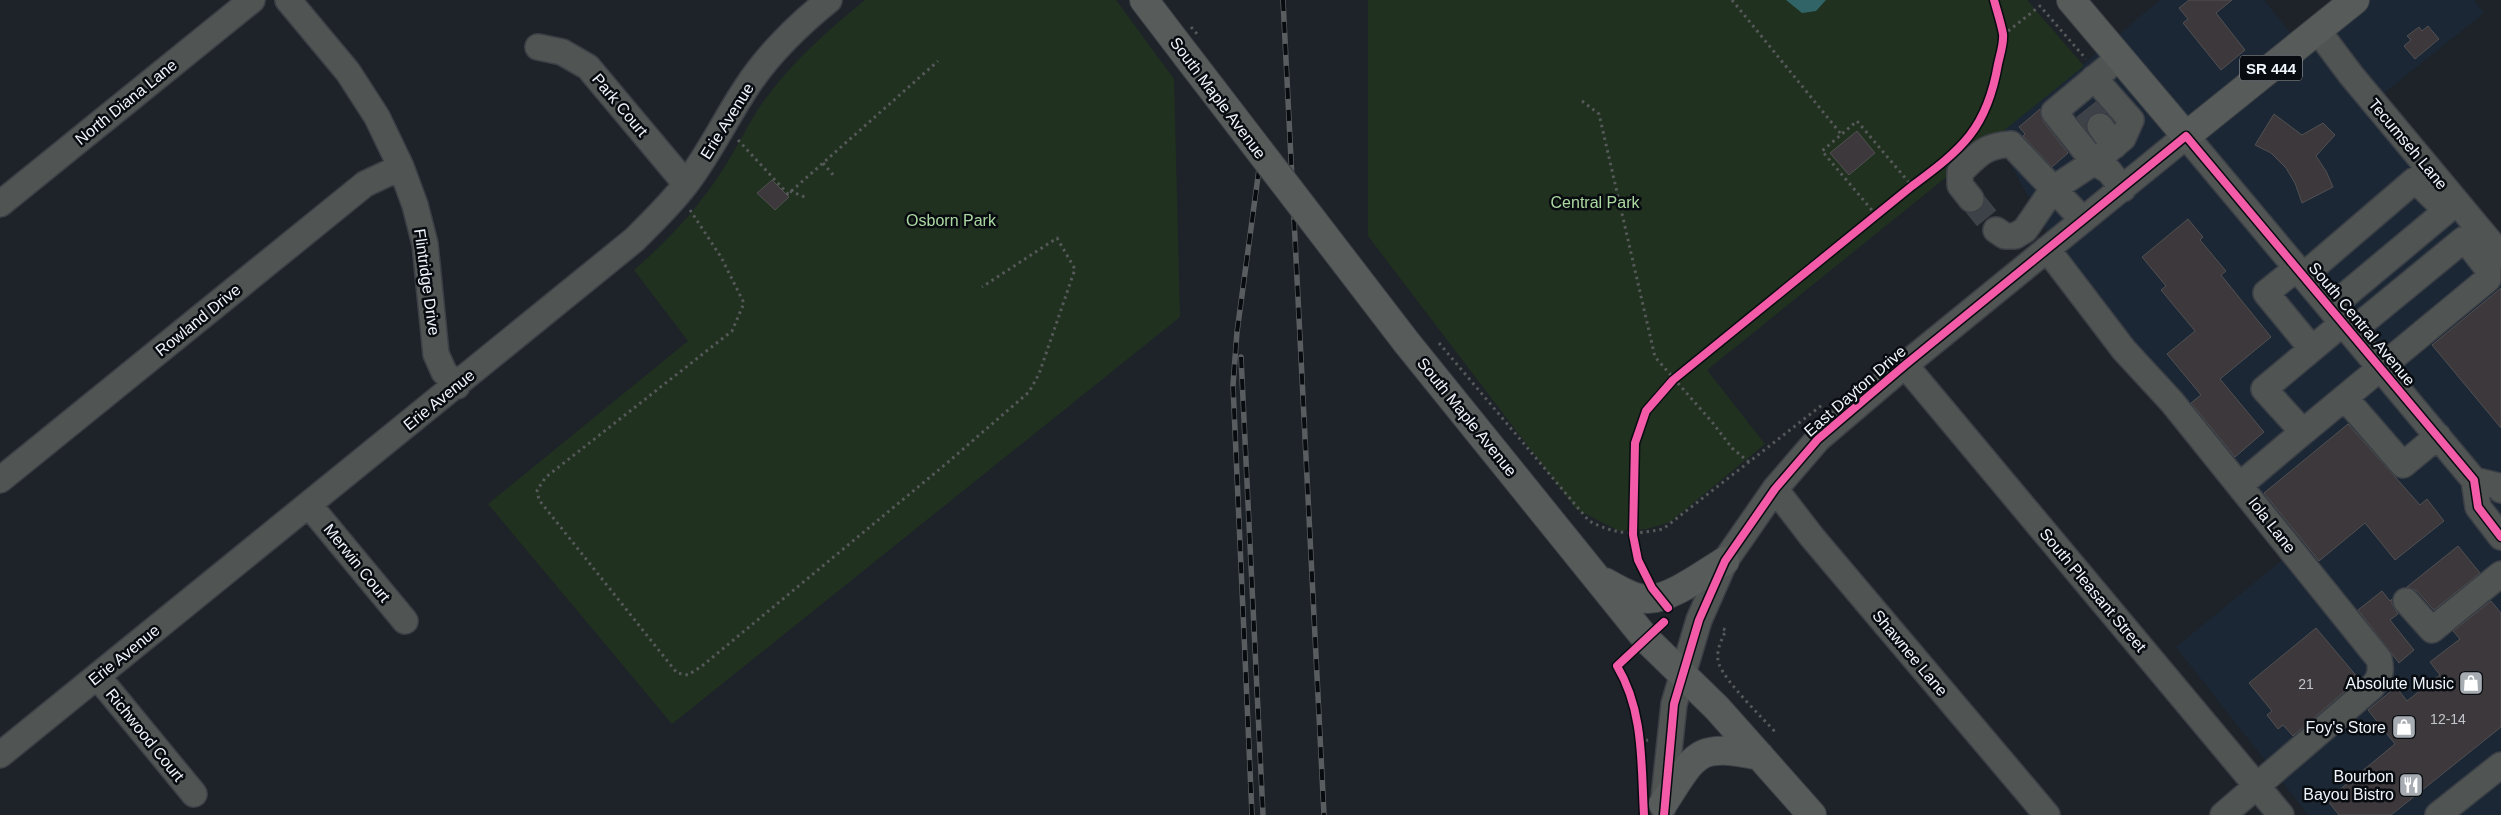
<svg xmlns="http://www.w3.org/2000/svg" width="2501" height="815" viewBox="0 0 2501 815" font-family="Arial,sans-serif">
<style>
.built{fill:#1b2735}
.green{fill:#21311f}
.water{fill:#306467}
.building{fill:#3c383b;stroke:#515052}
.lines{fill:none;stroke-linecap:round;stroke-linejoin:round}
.minor-tunnel{stroke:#3d4249;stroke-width:25;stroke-dasharray:25 12;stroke-linecap:butt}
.minor-casing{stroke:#3c4046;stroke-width:28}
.major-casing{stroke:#3c4046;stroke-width:30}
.path{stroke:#56595a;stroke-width:3;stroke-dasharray:2.5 4;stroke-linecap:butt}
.minor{stroke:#505453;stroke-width:25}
.major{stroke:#575b5a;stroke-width:28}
.rail-casing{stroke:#5a5d5f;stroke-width:5.5}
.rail{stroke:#080c10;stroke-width:4;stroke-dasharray:11;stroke-linecap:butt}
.major-bridge-casing{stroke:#3c4046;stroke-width:30;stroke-linecap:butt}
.path-bridge{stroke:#56595a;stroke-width:3;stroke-dasharray:2.5 4;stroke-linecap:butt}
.major-bridge{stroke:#575b5a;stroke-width:28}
.cycleway-casing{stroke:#080c10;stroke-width:11}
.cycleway{stroke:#f35aa7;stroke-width:8}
.labels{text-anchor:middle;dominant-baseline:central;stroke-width:5;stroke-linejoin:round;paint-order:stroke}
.number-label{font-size:14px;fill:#c2c6cc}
.shield{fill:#080c10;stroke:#aaafb5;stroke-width:1}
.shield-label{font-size:15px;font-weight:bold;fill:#eff5fc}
.street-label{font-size:16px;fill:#eff5fc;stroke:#080c10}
.park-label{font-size:16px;fill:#acd9a1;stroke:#080c10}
.poi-label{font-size:16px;fill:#eff5fc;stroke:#080c10;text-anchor:end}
</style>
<rect width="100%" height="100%" fill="#1e2329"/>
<path class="built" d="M2160 0H2264L2291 34 2335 0H2474L2484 13 2369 105 2501 261V815H2308L2176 647 2287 556 2065 264 1996 137Z"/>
<path class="green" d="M865 0H1116L1174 79 1180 317 672 724 488 504 688 341 634 270C668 241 698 208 722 171 737 148 748 124 763 102 792 62 827 31 865 0Z
M1368 0H2027L2084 66 1707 370 1765 444 1670 522 1647 529 1619 531 1576 509 1368 236Z"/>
<path class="water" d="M1786 0H1826L1816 11 1802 13Z"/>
<path class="building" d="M2189 0H2232L2216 13 2245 50 2221 70 2183 23 2188 19 2179 8Z
M2428 26 2439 39 2415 59 2404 46 2411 40 2407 36 2419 27 2422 31Z
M2096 102 2106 113 2098 112 2091 115 2087 120 2086 130 2077 117Z
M2040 109 2043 121 2068 153 2052 167 2023 136 2025 134 2019 127Z
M2274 114 2302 135 2323 123 2335 135 2316 156 2326 171 2333 187 2302 203 2295 183 2286 168 2271 153 2255 145Z
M1857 131 1875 153 1849 175 1830 153Z
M772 180 789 197 775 210 757 193Z
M2188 219 2203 237 2200 240 2226 271 2221 275 2271 337 2220 379 2264 432 2235 457 2191 403 2201 395 2167 354 2195 331 2161 290 2166 286 2142 257Z
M2501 288V428L2432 345Z
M2348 424 2420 505 2427 499 2444 521 2395 560 2365 523 2319 561 2264 493Z
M2458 546 2480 573 2434 610 2417 591 2407 587Z
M2382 591 2390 601 2392 599V604L2398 614 2390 620 2414 650 2399 663 2358 610Z
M2491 601 2501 613V727L2391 815H2339L2327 800 2395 744 2368 710 2396 687 2407 701 2440 675 2430 662 2460 639 2453 631Z
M2316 628 2359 679 2293 736 2283 725 2278 729 2267 715 2272 711 2249 683Z"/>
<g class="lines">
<path class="minor-tunnel" d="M2087 109 2100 126
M1971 199 1996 230"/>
<defs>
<path id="minor" d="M288 0 348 72 377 117 401 167 415 205 425 244 436 354 444 372 457 386
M2318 31 2351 75 2501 255
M538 47 562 52 588 67 686 184
M2120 57 2054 112 2094 162 2109 171 2123 189
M2100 126 2114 146
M1971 199 1960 185V172C1979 154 1984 146 2011 144L2083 220
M0 204 252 0
M1996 230 2005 236H2015L2025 230 2053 189 2094 162 2123 138 2131 120 2094 78
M2047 249 2124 350 2172 402 2379 659C2382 671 2380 678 2372 687L2223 815
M2297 268 2266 293 2312 349
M2303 276 2415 180 2443 207 2445 212 2330 308
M2343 323 2264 389 2303 432 2488 279V269L2467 242 2463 240 2351 332
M1905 365 2281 815
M2345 398 2403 465 2438 436
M0 480 365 184 401 167
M2474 480 2498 486 2501 490
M2240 485 2303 432
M1775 489 1812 537 2047 815
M309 505 405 621
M2406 601 2432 630 2501 574
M97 676 194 794
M0 755 634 240C652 222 670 205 686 184 709 154 725 120 746 88 768 54 798 25 829 0
M1663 807 1674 704 1699 620 1725 561 1775 489 1818 439 1905 365 2186 136 2474 480 2478 507 2501 537
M2438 815 2501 765"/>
<path id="major" d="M1144 0 1186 55
M2071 0 2186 136 2355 0
M1407 343 1646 639 1717 708 1812 815
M1605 582C1618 589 1633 599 1648 599 1671 599 1705 573 1725 561
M1663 804C1697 752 1696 743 1760 756"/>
</defs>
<use href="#minor" class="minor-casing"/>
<use href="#major" class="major-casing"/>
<path class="path" d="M1732 0 1841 134
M2003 35 2040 6 2086 59
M1582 101 1599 114 1655 357 1712 422 1732 448 1750 463
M738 140 788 194 938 61
M823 163 834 176
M790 191 807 198
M690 210 721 257 744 303 732 331 546 477 537 490 539 500 677 673 688 675 702 666 947 463 1029 392 1039 374 1075 269 1057 238 982 287
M1876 215 1822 151 1857 121 1912 186
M1439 343 1589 521C1617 535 1633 535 1663 529L1822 405
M1723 629 1726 630C1721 641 1715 652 1719 664 1726 683 1763 718 1777 734
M1640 742 1648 740"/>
<use href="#minor" class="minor"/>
<use href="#major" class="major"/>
<defs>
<path id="rail" d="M1283 0 1324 815
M1241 357 1263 815
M1252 815 1233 385 1237 332 1259 169"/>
</defs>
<use href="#rail" class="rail-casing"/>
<use href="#rail" class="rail"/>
<defs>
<path id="major-bridge" d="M1186 55 1407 343"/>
</defs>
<use href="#major-bridge" class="major-bridge-casing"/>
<path class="path-bridge" d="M1191 27 1198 35"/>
<use href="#major-bridge" class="major-bridge"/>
<defs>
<path id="cycleway" d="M1668 608 1652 588 1638 560 1633 535 1635 443 1646 411 1673 380 1912 186C1962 149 1987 129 1998 64 2000 55 2004 43 2003 34 2001 23 1997 11 1994 0
M1644 815C1641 763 1644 711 1617 666L1664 622
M1664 815 1674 704 1699 620 1725 561 1775 489 1818 439 1905 365 2186 136 2474 480 2478 507 2501 537"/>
</defs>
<use href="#cycleway" class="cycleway-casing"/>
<use href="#cycleway" class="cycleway"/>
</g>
<defs>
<symbol id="shop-square" viewBox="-11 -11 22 22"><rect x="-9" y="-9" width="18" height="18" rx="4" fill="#a6acb2" stroke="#080c10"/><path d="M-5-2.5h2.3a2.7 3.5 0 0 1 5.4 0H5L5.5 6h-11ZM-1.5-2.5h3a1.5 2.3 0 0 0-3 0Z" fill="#fff"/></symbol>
<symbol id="restaurant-square" viewBox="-11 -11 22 22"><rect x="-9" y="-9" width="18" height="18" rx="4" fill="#a6acb2" stroke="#080c10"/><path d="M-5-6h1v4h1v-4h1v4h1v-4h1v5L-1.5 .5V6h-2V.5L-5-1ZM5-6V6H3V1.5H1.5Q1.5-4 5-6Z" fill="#fff"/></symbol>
</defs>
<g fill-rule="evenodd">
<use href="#shop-square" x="2457" y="669" width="28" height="28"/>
<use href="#shop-square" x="2390" y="713" width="28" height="28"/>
<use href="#restaurant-square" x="2397" y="771" width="28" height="28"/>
</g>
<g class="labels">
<g class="number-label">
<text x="2306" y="684">21</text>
<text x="2448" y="719">12-14</text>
</g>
<rect class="shield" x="2240" y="55.5" width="62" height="25" rx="4"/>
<g class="shield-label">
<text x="2271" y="68">SR 444</text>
</g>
<g class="street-label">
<text transform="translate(1218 98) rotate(53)">South Maple Avenue</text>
<text transform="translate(126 102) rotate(-39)">North Diana Lane</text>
<text transform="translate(620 105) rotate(50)">Park Court</text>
<text transform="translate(727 121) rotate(-58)">Erie Avenue</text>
<text transform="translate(2408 144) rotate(50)">Tecumseh Lane</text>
<text transform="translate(427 282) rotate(82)">Flintridge Drive</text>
<text transform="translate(198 320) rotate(-39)">Rowland Drive</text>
<text transform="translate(2362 324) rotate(50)">South Central Avenue</text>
<text transform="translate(1855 391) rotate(-41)">East Dayton Drive</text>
<text transform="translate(439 400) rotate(-39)">Erie Avenue</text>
<text transform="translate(1467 417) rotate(51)">South Maple Avenue</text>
<text transform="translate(2272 525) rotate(52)">Iola Lane</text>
<text transform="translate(357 563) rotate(51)">Merwin Court</text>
<text transform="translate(2093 590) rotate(50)">South Pleasant Street</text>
<text transform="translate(1910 653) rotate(50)">Shawnee Lane</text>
<text transform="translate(124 655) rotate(-39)">Erie Avenue</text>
<text transform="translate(145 735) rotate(51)">Richwood Court</text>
</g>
<g class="park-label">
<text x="1595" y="202">Central Park</text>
<text x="951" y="220">Osborn Park</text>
</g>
<g class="poi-label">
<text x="2454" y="683">Absolute Music</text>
<text x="2386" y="727">Foy's Store</text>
<text x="2394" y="776">Bourbon<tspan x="2394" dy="18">Bayou Bistro</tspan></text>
</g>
</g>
</svg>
